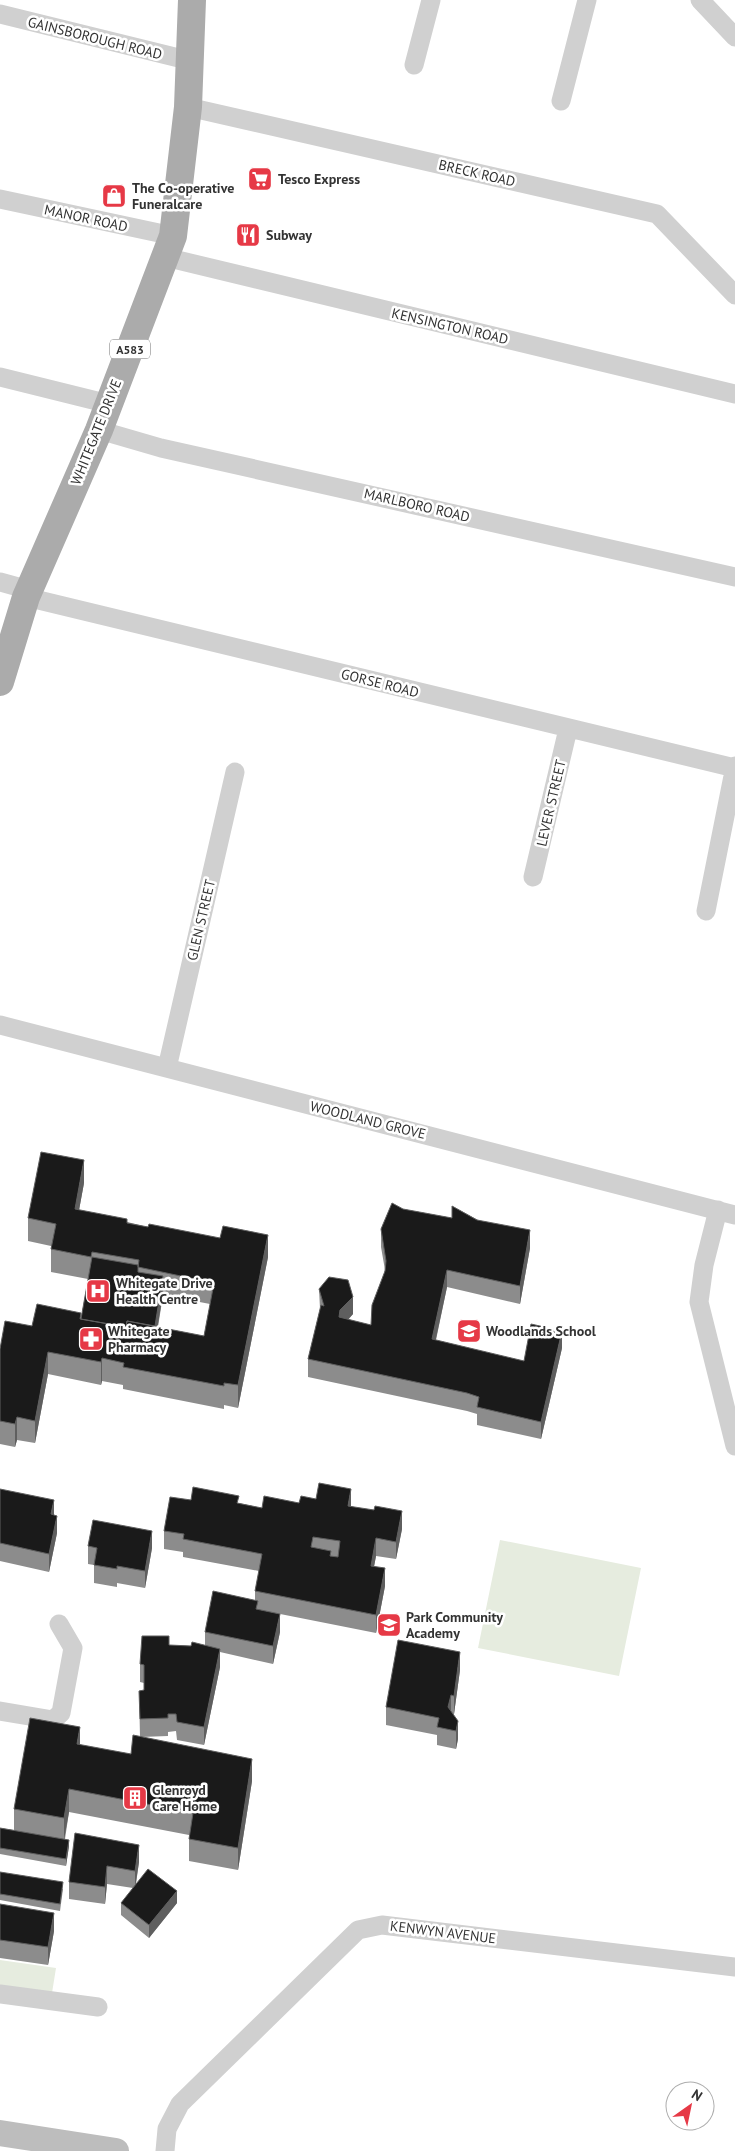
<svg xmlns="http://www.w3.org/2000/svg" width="735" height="2151" viewBox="0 0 735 2151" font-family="'PT Sans',sans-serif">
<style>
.green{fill:#e6ecdf}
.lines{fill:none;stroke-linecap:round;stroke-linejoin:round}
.street{stroke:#d0d0d0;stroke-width:19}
.secondary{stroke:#bdbdbd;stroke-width:26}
.primary{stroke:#ababab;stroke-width:28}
.wall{fill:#8c8c8c;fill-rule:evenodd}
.shaded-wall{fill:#5f5f5f}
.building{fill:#1a1a1a;stroke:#5f5f5f;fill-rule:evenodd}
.labels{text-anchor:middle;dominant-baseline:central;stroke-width:5;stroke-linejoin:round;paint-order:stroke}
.shield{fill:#fff;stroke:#707070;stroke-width:1}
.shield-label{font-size:12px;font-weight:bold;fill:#333}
.street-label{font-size:14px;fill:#333;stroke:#fff}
.poi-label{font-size:14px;font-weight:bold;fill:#333;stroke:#fff;text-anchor:start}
</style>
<rect width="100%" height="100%" fill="#fff"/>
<path class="green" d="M500 1540 641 1568 619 1676 478 1648Z
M0 1960 56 1968 52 1993 0 1985Z"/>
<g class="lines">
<path class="street" d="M700 0 735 37
M0 14 191 61
M414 65 431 0
M561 101 587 0
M188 107 657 214 735 295
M0 199 173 236
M165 257 735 394
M0 377 109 404
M99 430 161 448 735 577
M0 582 29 590
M26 597 735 768
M533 877 568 729
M706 911 735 766
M0 1025 735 1215
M167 1068 235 772
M718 1210 704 1265 699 1302 735 1446
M0 1711 53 1720 61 1713 73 1648 59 1624
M0 1994 98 2007
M165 2151 167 2129 180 2104 358 1930 382 1925 735 1967"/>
<path class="secondary" d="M0 2133 116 2151"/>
<path class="primary" d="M0 682 26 597 99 430 173 236 188 107 192 0"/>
</g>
<path class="wall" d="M84 1183 79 1210 268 1257 238 1408 224 1405V1409L123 1389V1385L102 1381 101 1385 48 1374 35 1443 17 1440 15 1447 0 1444V1349L32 1326 81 1318 88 1279 51 1272V1246L28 1241V1218ZM163 1295 210 1304 204 1336 158 1327Z
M452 1206 530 1248 520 1304 447 1287 436 1340 524 1361 562 1348 541 1439 477 1425V1414L467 1411 308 1377V1359L320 1309 319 1289 353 1314 348 1320 371 1325 385 1270 381 1247V1229L403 1209 452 1218Z
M0 1489 54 1515 57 1533 49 1572 0 1561Z
M191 1500 239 1503 262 1508 299 1503 351 1506 402 1529 396 1559 376 1556 374 1566 385 1586 376 1633 260 1610 280 1632 273 1664 220 1652V1667L204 1745 177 1740 176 1731 168 1732V1736L141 1737 252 1781 238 1870 189 1861V1835L69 1812 65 1839 69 1846 66 1866 0 1854V1828L14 1830V1809L80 1745 131 1754 140 1737 139 1691 144 1690V1683L140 1682V1664L169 1645 191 1646H205V1632L255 1600V1591L259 1571 183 1557V1552L164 1549V1531Z
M88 1546 152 1548 145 1588 117 1583V1587L94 1583V1565L88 1564Z
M460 1670 454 1714H453L458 1739 456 1749 437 1745V1735L386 1725V1707Z
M75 1833 139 1862 136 1884 177 1903 149 1938 121 1915V1903L133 1888 107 1884 105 1904 69 1899V1882Z
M0 1872 63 1889 60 1911 0 1900Z
M0 1904 54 1931 48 1965 0 1958Z"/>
<path class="shaded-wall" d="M84 1160V1183L75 1232V1209Z
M530 1230V1248L520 1304V1286Z
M268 1235V1257L238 1408V1385Z
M447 1270V1287L432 1357V1339Z
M163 1276V1294L154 1348V1331Z
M353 1297V1314L340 1328 339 1317 340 1310Z
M562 1331V1348L541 1439V1422Z
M48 1352V1374L35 1443V1421Z
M102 1358V1381L101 1385V1362Z
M17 1417V1440L15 1447V1424Z
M351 1489V1506H348Z
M54 1500V1518L51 1514Z
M402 1511V1529L396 1559V1542Z
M57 1516V1533L49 1572V1554Z
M152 1531V1548L145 1588V1571Z
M376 1538V1556L371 1583V1566Z
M385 1568V1586L376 1633V1615Z
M280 1614V1632L273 1664V1646Z
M220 1649V1667L204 1745V1727Z
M460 1652V1670L454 1714V1696Z
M451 1695V1713L448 1707Z
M458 1721V1739L456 1749V1731Z
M80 1727V1749L77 1744Z
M252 1759V1781L238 1870V1848Z
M69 1789V1812L64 1840V1818Z
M69 1840V1846L66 1866V1859Z
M139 1845V1862L135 1888V1871Z
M107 1866V1884L105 1904V1887Z
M177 1891V1903L149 1938V1925Z
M54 1913V1931L48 1965V1947Z"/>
<path class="building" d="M41 1152 84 1160 75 1209 127 1219V1223L148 1227 149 1224 220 1238 223 1226 268 1235 238 1385 224 1383V1386L123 1367 124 1363 102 1358 101 1362 48 1352 35 1421 17 1417 15 1424 0 1421V1349L5 1321 32 1326 37 1304 81 1313 80 1319 126 1327 127 1321 204 1336 214 1283 138 1267 139 1260 92 1252 91 1257 51 1249 56 1224 28 1218Z
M392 1203 403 1209 452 1218V1206L477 1220 530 1230 520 1286 447 1270 432 1339 524 1361 531 1324 562 1331 541 1422 477 1407 479 1397 467 1393 308 1359 321 1305 324 1306 319 1289 329 1277 348 1280 353 1297 340 1310 339 1317 371 1325 372 1305 385 1271 386 1261 381 1229Z
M92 1257 138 1265V1272L163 1276 155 1326 127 1321 126 1327 81 1319Z
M319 1483 351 1489 348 1506 374 1510 375 1506 402 1511 396 1542 376 1538 371 1566 385 1568 376 1615 255 1591 262 1554 183 1539 184 1534 164 1531 170 1497 191 1500 193 1487 239 1496 237 1503 262 1508 264 1496 299 1503 301 1496 316 1499ZM313 1537 340 1541 338 1557 330 1556 331 1551 311 1547Z
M0 1489 54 1500 51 1514 57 1516 49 1554 0 1543Z
M93 1520 152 1531 145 1571 117 1566V1569L94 1565 97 1548 88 1546Z
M213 1591 258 1601 256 1609 280 1614 273 1646 205 1632Z
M142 1636H169V1645L191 1646 192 1642 220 1649 204 1727 177 1722 176 1714H168V1718L140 1719 139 1691 144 1690V1665L140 1664Z
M398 1640 460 1652 454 1696 451 1695 448 1707 458 1721 456 1731 437 1727 439 1718 386 1707Z
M30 1718 80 1727 77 1744 131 1754 133 1735 252 1759 238 1848 189 1839 193 1813 69 1789 64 1818 14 1809Z
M0 1828 69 1840 66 1859 0 1848Z
M75 1833 139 1845 135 1871 107 1866 105 1887 69 1882Z
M148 1869 177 1891 149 1925 121 1903Z
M0 1872 63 1882 60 1904 0 1894Z
M0 1904 54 1913 48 1947 0 1940Z"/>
<defs>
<symbol id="supermarket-square" viewBox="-11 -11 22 22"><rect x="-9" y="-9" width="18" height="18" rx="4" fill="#e63946" stroke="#fff"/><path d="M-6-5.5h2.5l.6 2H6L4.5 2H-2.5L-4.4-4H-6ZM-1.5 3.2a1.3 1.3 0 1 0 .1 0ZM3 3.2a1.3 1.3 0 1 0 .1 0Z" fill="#fff"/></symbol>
<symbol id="shop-square" viewBox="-11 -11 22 22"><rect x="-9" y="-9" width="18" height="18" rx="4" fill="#e63946" stroke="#fff"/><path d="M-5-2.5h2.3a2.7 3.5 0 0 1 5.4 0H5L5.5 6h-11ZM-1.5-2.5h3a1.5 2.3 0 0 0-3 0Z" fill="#fff"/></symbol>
<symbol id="restaurant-square" viewBox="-11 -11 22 22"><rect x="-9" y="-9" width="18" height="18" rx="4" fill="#e63946" stroke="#fff"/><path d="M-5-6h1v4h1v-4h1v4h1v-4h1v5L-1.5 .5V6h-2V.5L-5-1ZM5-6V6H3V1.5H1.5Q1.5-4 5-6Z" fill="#fff"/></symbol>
<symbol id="hospital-square" viewBox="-11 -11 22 22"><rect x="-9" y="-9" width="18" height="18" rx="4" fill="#e63946" stroke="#fff"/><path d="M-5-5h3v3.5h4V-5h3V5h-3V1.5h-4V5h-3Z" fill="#fff"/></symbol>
<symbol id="school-square" viewBox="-11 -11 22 22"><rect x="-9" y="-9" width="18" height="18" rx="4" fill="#e63946" stroke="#fff"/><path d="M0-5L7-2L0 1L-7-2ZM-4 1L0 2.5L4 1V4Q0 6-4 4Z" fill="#fff"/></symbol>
<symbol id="pharmacy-square" viewBox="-11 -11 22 22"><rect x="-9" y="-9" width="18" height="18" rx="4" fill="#e63946" stroke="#fff"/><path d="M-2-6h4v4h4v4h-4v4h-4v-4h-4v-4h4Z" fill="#fff"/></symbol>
<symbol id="building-square" viewBox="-11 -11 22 22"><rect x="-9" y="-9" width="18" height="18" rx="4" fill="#e63946" stroke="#fff"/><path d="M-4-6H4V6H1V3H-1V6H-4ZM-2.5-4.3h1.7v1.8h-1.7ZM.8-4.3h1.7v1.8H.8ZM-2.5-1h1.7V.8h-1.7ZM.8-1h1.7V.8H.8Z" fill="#fff"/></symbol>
</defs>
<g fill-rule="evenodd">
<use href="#supermarket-square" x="246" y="165" width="28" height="28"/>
<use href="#shop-square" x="100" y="182" width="28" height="28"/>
<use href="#restaurant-square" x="234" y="221" width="28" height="28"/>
<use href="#hospital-square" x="84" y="1277" width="28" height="28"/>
<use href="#school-square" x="455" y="1317" width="28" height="28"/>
<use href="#pharmacy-square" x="77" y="1325" width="28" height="28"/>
<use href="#school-square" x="375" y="1611" width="28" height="28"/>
<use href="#building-square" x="121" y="1784" width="28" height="28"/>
</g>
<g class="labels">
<rect class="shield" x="110" y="339.5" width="40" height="19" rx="4"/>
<g class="shield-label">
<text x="130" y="349">A583</text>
</g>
<g class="street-label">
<text transform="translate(95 38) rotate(14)">GAINSBOROUGH ROAD</text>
<text transform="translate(477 173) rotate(13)">BRECK ROAD</text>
<text transform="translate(86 218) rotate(12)">MANOR ROAD</text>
<text transform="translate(450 326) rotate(13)">KENSINGTON ROAD</text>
<text transform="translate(96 432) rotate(-68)">WHITEGATE DRIVE</text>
<text transform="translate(417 505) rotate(13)">MARLBORO ROAD</text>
<text transform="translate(380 683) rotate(14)">GORSE ROAD</text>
<text transform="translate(551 803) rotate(-77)">LEVER STREET</text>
<text transform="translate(201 920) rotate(-77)">GLEN STREET</text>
<text transform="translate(368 1120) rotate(14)">WOODLAND GROVE</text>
<text transform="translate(443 1932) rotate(7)">KENWYN AVENUE</text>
</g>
<g class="poi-label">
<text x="278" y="179">Tesco Express</text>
<text x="132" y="188">The Co-operative<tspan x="132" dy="16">Funeralcare</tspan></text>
<text x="266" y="235">Subway</text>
<text x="116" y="1283">Whitegate Drive<tspan x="116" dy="16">Health Centre</tspan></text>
<text x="108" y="1331">Whitegate<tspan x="108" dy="16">Pharmacy</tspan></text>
<text x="486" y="1331">Woodlands School</text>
<text x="406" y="1617">Park Community<tspan x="406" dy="16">Academy</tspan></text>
<text x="152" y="1790">Glenroyd<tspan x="152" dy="16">Care Home</tspan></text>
</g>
</g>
<g transform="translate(690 2106) rotate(33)"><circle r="24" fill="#ffffff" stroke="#adadad"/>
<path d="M0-4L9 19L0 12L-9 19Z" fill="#e63946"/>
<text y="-8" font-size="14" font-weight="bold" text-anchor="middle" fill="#333333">N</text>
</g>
</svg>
